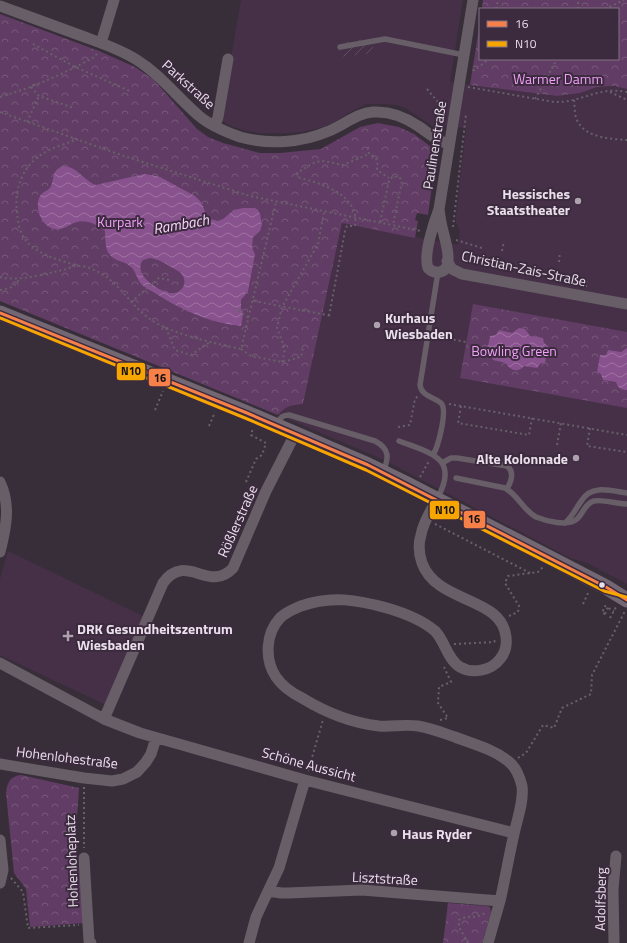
<svg xmlns="http://www.w3.org/2000/svg" width="627" height="943" viewBox="0 0 627 943" font-family="'Titillium Web',sans-serif">
<style>
.built{fill:#453047}
.industrial{fill:url(#industrial-furrows)}
.park{fill:url(#park-crowns)}
.water{fill:url(#water-waves);fill-rule:evenodd}
.lines{fill:none;stroke-linecap:round;stroke-linejoin:round}
.path{stroke:#68606a;stroke-width:2;stroke-dasharray:2 3;stroke-linecap:butt}
.service{stroke:#675e67;stroke-width:5.5}
.minor{stroke:#675e67;stroke-width:11}
.secondary{stroke:#726773;stroke-width:15}
.bus-1-casing{stroke:#3c2a3e;stroke-width:6}
.bus-2-casing{stroke:#3c2a3e;stroke-width:6}
.bus-1{stroke:#f78048;stroke-width:3}
.bus-2{stroke:#f7a600;stroke-width:3}
.poi-dot{fill:#aca1ad;stroke:#3c2a3e;stroke-width:1.5}
.bus-dot{fill:#eadfeb;stroke:#3c2a3e;stroke-width:1.5}
.labels{text-anchor:middle;dominant-baseline:central;stroke-width:4;stroke-linejoin:round;paint-order:stroke}
.park-label{font-size:14px;fill:#f0a0f7;stroke:#3c2a3e}
.street-label{font-size:14px;fill:#eadfeb;stroke:#3c2a3e}
.poi-label{font-size:14px;font-weight:bold;fill:#eadfeb;stroke:#3c2a3e;text-anchor:start}
.water-label{font-size:15px;font-style:italic;fill:#f7d6f9;stroke:#3c2a3e}
.line-badge{stroke:#3c2a3e;stroke-width:1.5}
.pale-badge-label{font-size:11px;text-anchor:middle;font-weight:bold;fill:#111}
</style>
<defs>
<pattern id="industrial-furrows" width="10" height="10" patternUnits="userSpaceOnUse"><rect width="10" height="10" fill="#453047"/><path d="M-1 1l2-2M0 10L10 0M9 11l2-2" fill="none" stroke="#604e62"/></pattern>
<pattern id="park-crowns" width="20" height="18" patternUnits="userSpaceOnUse"><rect width="20" height="18" fill="#613c64"/><path d="M2 6a3 3 0 1 1 6 0M12 15a3 3 0 1 1 6 0" fill="none" stroke="#78587a"/></pattern>
<pattern id="water-waves" width="16" height="10" patternUnits="userSpaceOnUse"><rect width="16" height="10" fill="#88528e"/><path d="M0 5q4-4 8 0t8 0" fill="none" stroke="#9f73a3"/></pattern>
</defs>
<rect width="100%" height="100%" fill="#382e3a"/>
<path class="built" d="M241 0H463L450 82 557 96 580 93 597 87 614 86 627 89V584L587 563 570 558 382 459 278 415 284 408 292 405 303 404 342 223 458 245 460 231 456 222V216L466 128 443 126 440 128 434 127 405 108 396 105 383 104H367L352 111 333 123 320 128 302 132 288 133H258L243 130 231 126 220 120Z
M8 551 145 617 106 705 0 655V579Z"/>
<path class="industrial" d="M371 38 374 53 339 57 340 43Z"/>
<path class="park" d="M483 0H627V89L614 86 597 87 580 93 557 96 470 85 480 22V59H618V9H482Z
M0 14 99 51 135 67 154 80 197 129 208 137 223 143 260 153H280L321 149 360 127 378 123 399 127 414 134 431 147 434 150 436 157 428 215 417 213 415 220 418 221 415 238 342 223 303 404C292 405 285 406 278 415L0 301Z
M473 304 627 332V408L460 378Z
M21 775 79 788 74 863 79 868 84 923 30 927 26 889 14 873 6 793C7 782 11 776 21 775Z
M448 903 487 906 490 907 491 912 482 943H443Z"/>
<path class="water" d="M63 166C77 166 84 181 96 185L144 174 151 175 160 177 195 196 201 202 207 216 210 219 218 221 223 219 234 210 243 208H255L258 210 260 214 262 225 260 231 253 237 252 248 255 254 248 291 241 300V309L243 314 241 326C210 323 181 310 155 293 151 291 146 288 142 285 137 280 136 271 131 267 127 263 122 262 117 260 104 254 106 244 105 231 98 224 84 218 74 223 67 226 61 231 54 229 41 226 34 207 40 196 43 191 49 191 51 186 55 177 51 171 63 166ZM150 258C160 259 169 266 178 271 190 278 184 295 170 293 158 291 132 274 143 260Z
M519 328 525 329 530 336 543 338 544 343 548 346 545 363H541L537 368 524 366C518 373 510 371 506 363L493 360 491 354 487 352 490 336 496 335 499 330 512 333Z
M627 348V390C621 390 618 388 616 382L603 380 601 374 597 372 600 355H606L608 350 621 352Z"/>
<g class="lines">
<path class="path" d="M496 9 498 0
M578 9V0
M605 9 624 0
M33 44 75 67 132 92
M473 71C477 65 484 66 487 59
M31 87 39 96 74 108
M468 87 554 102C582 103 597 86 627 92
M427 89 443 108H446
M610 92 627 100
M0 97C34 87 66 73 96 56L97 52
M535 99 557 59
M574 100C575 107 574 116 578 122 587 138 611 139 627 140
M0 112 124 156 250 196 421 231
M27 122 39 96
M368 147 369 154C378 158 378 161 377 170L389 178
M380 222 389 181 393 176 400 178 402 181 393 225
M453 227 466 114
M456 240 482 248
M502 251 504 241
M559 262 560 252
M75 265C59 260 40 255 28 243 20 235 18 224 17 212 14 190 22 167 42 154 51 148 65 144 76 140
M0 277C20 282 43 274 63 270 67 269 71 267 75 266 79 265 88 267 92 269 116 278 128 302 147 317 169 334 214 343 241 349L276 202
M586 287 587 281
M0 290C9 289 15 287 20 278
M254 301 332 316
M131 302 159 278 169 280
M234 308 249 318
M329 316 345 231 347 226H355C360 195 323 184 300 178L297 173 315 162 324 161 343 165 369 154
M166 328 175 350 191 355 210 342
M434 336 466 342
M241 349 251 356 282 362 301 357 303 347
M282 362 285 349 277 328 282 307 318 244 324 212
M449 404 627 435
M461 406 458 423 529 435 532 418
M155 410 163 391
M209 426 215 412
M398 427 410 425 415 399 418 396
M590 428 587 446 627 452
M557 445 561 423
M420 477 429 461
M246 482 256 459 262 455 266 443 251 435 253 428
M435 524 530 573
M583 604 589 591
M605 614 602 613 605 606 614 611
M605 614 608 607
M509 616 518 612 519 606 505 583 508 576 538 572 543 567
M610 618 616 607
M454 644 494 642 496 639
M440 720 448 718 438 703 439 687 451 682 444 667
M518 758 526 753 543 725 554 728 562 708 591 694 592 675 625 611
M308 771 323 720
M84 787V848
M11 878 23 892 28 928 79 925
M468 943 459 927V920C468 914 475 920 485 913"/>
<path class="service" d="M340 47 385 39 464 55
M276 425C280 419 281 415 289 415L375 441C390 449 389 458 383 472
M399 441C431 453 460 458 437 499
M433 455C438 447 448 410 441 403 433 396 422 397 420 385L438 272
M442 463 451 458H457L507 466C515 472 511 482 507 489
M456 478 505 488C518 495 523 510 536 517 546 521 568 527 577 519 583 514 585 503 594 501 604 499 616 504 627 504
M565 523C573 516 576 508 582 500 592 484 612 491 627 493"/>
<path class="minor" d="M0 6C27 16 55 26 82 36 101 43 120 49 137 60 161 75 177 97 198 115 209 125 226 132 240 137 269 145 301 143 329 131 344 125 357 113 373 112 389 111 405 117 418 126 429 133 436 141 449 144
M101 43 114 0
M215 126 218 117 228 59
M439 209C440 217 441 224 443 231 445 240 455 269 440 272 435 273 431 271 428 268 423 255 434 222 439 209L473 0
M447 261 452 269 462 274 627 304
M0 482C11 505 6 528 0 552
M437 499C431 511 423 522 421 535 418 544 419 554 422 563 437 604 502 596 506 637 507 645 505 653 500 659 491 671 472 674 460 667 447 659 445 641 435 631 421 619 404 613 387 608 358 600 331 595 301 606 294 609 286 612 280 618 266 633 264 659 276 677 282 686 292 693 302 698 325 712 352 723 379 726 392 727 405 724 418 726 431 728 443 733 455 737 473 744 493 749 508 761 512 764 515 768 517 772 519 776 521 782 522 786 524 802 517 819 514 834 509 856 505 879 500 901 496 915 492 929 488 943
M0 663 104 719 140 733 305 780 514 833
M104 719 163 583C186 551 209 594 233 568L266 491 295 434
M0 764 84 778 112 781 123 779 137 772 146 762 151 754 156 738
M0 840 3 870 0 883
M84 858 89 941 91 943
M269 891 281 893H288L362 890 500 901
M249 943 256 917 279 868 305 780
M614 943 613 889 616 856"/>
<path class="secondary" d="M0 313 247 413 368 465 405 483 606 587 627 600"/>
<defs>
<path id="bus-1" d="M0 313 247 413 368 465 606 587 627 600"/>
<path id="bus-2" d="M0 318 245 418 366 470 604 591 626 597"/>
</defs>
<use href="#bus-1" class="bus-1-casing"/>
<use href="#bus-2" class="bus-2-casing"/>
<use href="#bus-1" class="bus-1"/>
<use href="#bus-2" class="bus-2"/>
</g>
<g class="poi-dot">
<circle cx="578" cy="201" r="4"/>
<circle cx="377" cy="325" r="4"/>
<circle cx="576" cy="458" r="4"/>
<path d="M66 630h4v4h4v4h-4v4h-4v-4h-4v-4h4z"/>
<circle cx="394" cy="833" r="4"/>
</g>
<circle class="bus-dot" cx="602" cy="585" r="3.5"/>
<g class="labels">
<g class="park-label">
<text x="558" y="78">Warmer Damm</text>
<text x="120" y="221">Kurpark</text>
<text x="514" y="350">Bowling Green</text>
</g>
<g class="street-label">
<text transform="translate(189 84) rotate(42)">Parkstraße</text>
<text transform="translate(434 145) rotate(-81)">Paulinenstraße</text>
<text transform="translate(524 268) rotate(12)">Christian-Zais-Straße</text>
<text transform="translate(237 521) rotate(-66)">Rößlerstraße</text>
<text transform="translate(67 757) rotate(7)">Hohenlohestraße</text>
<text transform="translate(309 764) rotate(15)">Schöne Aussicht</text>
<text transform="translate(71 861) rotate(-92)">Hohenloheplatz</text>
<text transform="translate(385 878) rotate(3)">Lisztstraße</text>
<text transform="translate(600 899) rotate(-89)">Adolfsberg</text>
</g>
<g class="poi-label">
<text x="570" y="193" text-anchor="end">Hessisches<tspan x="570" dy="16">Staatstheater</tspan></text>
<text x="385" y="317">Kurhaus<tspan x="385" dy="16">Wiesbaden</tspan></text>
<text x="568" y="458" text-anchor="end">Alte Kolonnade</text>
<text x="77" y="628">DRK Gesundheitszentrum<tspan x="77" dy="16">Wiesbaden</tspan></text>
<text x="402" y="833">Haus Ryder</text>
</g>
<g class="water-label">
<text transform="translate(181 224) rotate(-10)">Rambach</text>
</g>
</g>
<g class="line-badge">
<rect x="116" y="362" width="30" height="19" rx="4" fill="#f7a600"/>
<rect x="148" y="368" width="23" height="19" rx="4" fill="#f78048"/>
<rect x="429" y="500" width="31" height="20" rx="4" fill="#f7a600"/>
<rect x="463" y="510" width="23" height="19" rx="4" fill="#f78048"/>
</g>
<g class="pale-badge-label">
<text x="131" y="375">N10</text>
<text x="160" y="382">16</text>
<text x="445" y="514">N10</text>
<text x="474" y="523">16</text>
</g>
<rect x="479" y="8" width="140" height="52" fill="#3c2a3e" stroke="#827283"/>
<rect x="487" y="21" width="20" height="6" fill="#f78048" stroke="#827283"/>
<text x="515" y="28" font-size="12" fill="#eadfeb">16</text>
<rect x="487" y="41" width="20" height="6" fill="#f7a600" stroke="#827283"/>
<text x="515" y="48" font-size="12" fill="#eadfeb">N10</text>
</svg>
